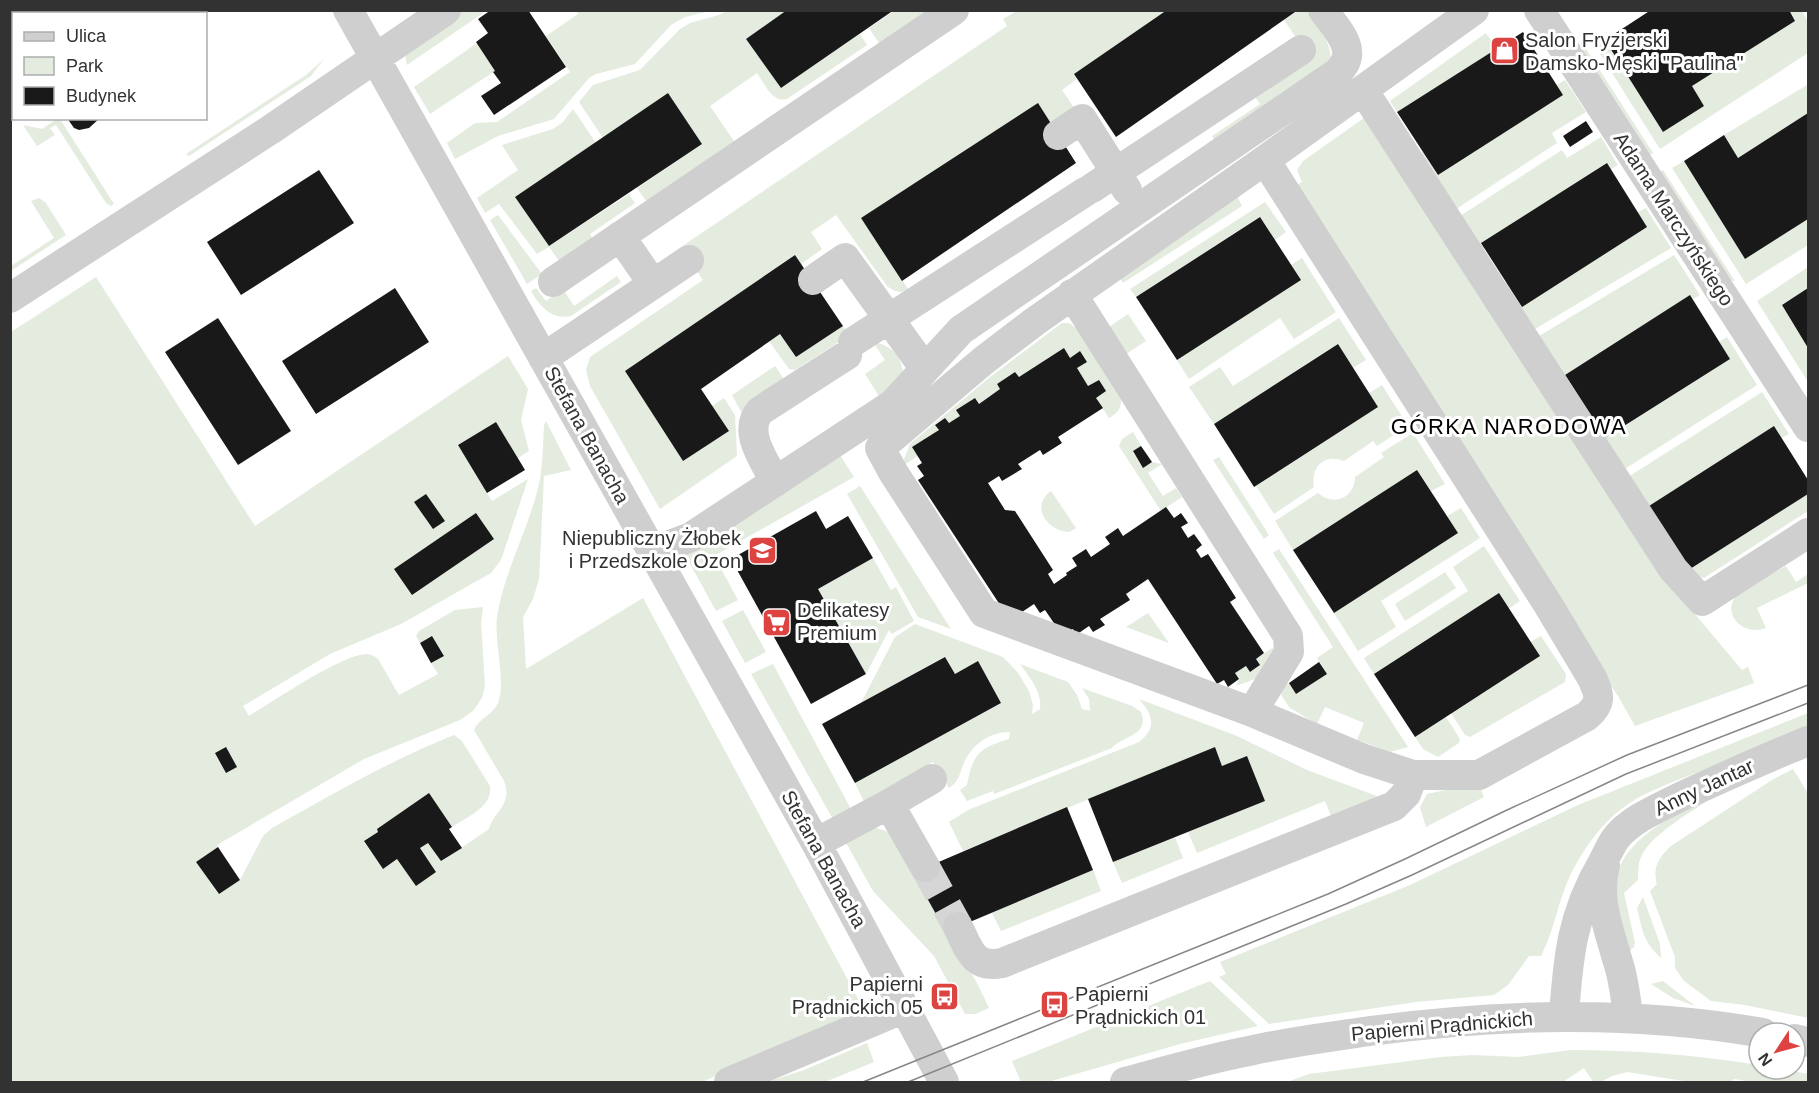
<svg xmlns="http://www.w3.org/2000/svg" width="1819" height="1093" viewBox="0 0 1819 1093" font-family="Helvetica,sans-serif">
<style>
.green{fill:#e4ebdf}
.building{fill:#191919}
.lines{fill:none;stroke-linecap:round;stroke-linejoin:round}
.minor-tunnel{stroke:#d6d6d6;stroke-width:30;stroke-dasharray:30 15;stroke-linecap:butt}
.minor{stroke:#cfcfcf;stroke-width:30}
.tram{stroke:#878787;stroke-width:1.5}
.labels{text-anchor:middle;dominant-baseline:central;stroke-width:6;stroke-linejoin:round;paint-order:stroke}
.poi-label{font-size:20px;fill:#323232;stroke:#fff;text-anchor:start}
.street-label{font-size:20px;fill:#323232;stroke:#fff}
.quarter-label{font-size:22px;letter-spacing:1.5px;fill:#000;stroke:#fff}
</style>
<rect width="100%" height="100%" fill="#fff"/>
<path class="green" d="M462 11H486L407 65 404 50Z
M576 11H710L685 17 671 25 635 64 596 74 589 78 554 119 498 136 455 159 447 143 475 123 497 122 570 72 546 36 578 14Z
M727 11H787L746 39 781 88 860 34 867 45 787 99C772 103 765 84 757 73L710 106 736 144 648 204 637 188 702 144 668 93 603 138 579 102 593 85 640 70 680 29 690 23 719 15Z
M894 11H933L881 46 869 28Z
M1017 11H1167L1074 74 1077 79 1062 90 1075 109 1051 124 1038 104 861 218 908 289 902 292 895 291 888 287 836 215 811 232 822 249 801 264 795 255 625 371 683 461 729 431 712 406 724 398 735 415 737 456 660 509 590 386 586 370 590 357 703 280 681 247 1007 26 1003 19Z
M1298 11H1307C1317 26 1331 41 1331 59L1217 144 1212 136 1260 104 1254 96 1310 58 1284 20Z
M1789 11H1802L1808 21V53L1660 149 1595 46 1605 40 1663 132 1704 106 1692 86 1795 21Z
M1486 33 1497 49 1397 112 1390 101Z
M1581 41 1653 153 1645 157 1579 52Z
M477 43 495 71 430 114 414 87Z
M324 59 311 76 189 156 186 154 306 75Z
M1565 80 1586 112 1552 133 1557 143 1453 211 1417 155 1423 152 1438 175 1562 95 1557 85Z
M1807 85 1808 88V113L1738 158 1724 135Z
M573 109 596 143 516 198 549 246 629 194 635 203 590 234 593 240 560 262 549 247 537 254 499 204 485 213 477 198 518 170 502 145 553 129 563 122Z
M1371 113 1668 582 1742 670 1748 667 1754 683 1635 726 1618 696 1585 649 1294 187 1302 182 1297 170 1303 161Z
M58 118 60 119 114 204 111 206 106 203 56 125 50 128 55 135 37 146 23 125 42 129Z
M1601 137 1618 165 1478 252 1457 218 1562 150 1567 158Z
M1684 161 1745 259 1808 219V245L1746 284 1672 168Z
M1663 170 1735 281 1728 280 1656 174Z
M1237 196 1242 206 1123 283 1119 277Z
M39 198 46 203 66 235 11 271V266L54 238 31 201Z
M1265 202 1286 232 1275 240 1259 217 1136 297 1130 289Z
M1646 208 1671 248 1530 332 1500 286Z
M498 215 542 274 527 284 490 220Z
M1674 255 1700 295 1693 299 1689 296 1565 375 1534 339Z
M1302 258 1336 312 1294 339 1280 318 1189 379 1177 360 1300 280 1291 265Z
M1808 267V288L1782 305 1808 348V382L1757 301Z
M617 276 621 282 571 316C552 320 540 307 531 291L536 288 546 301 563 289 574 306Z
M96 277 255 526 508 356 528 389 521 420 529 451 518 458 496 422 458 445 492 501 528 479 501 560 491 573 401 624 330 654 243 706 249 716C275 700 338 657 365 654 371 654 374 656 378 659L399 695 438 674 431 663 444 655 432 636 420 643 416 636 419 631 455 610 483 607 481 623 485 686 482 698 473 711 460 720 364 759 217 845 218 847 196 862 218 894 240 880 263 836 272 828C331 795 391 760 454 735L462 741 490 786C493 807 467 817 452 827L429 794 364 842 383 869 397 859 416 885 436 871 420 848 428 843 442 861 489 829C494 811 513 805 504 781L474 730C479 718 493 715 498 703 507 677 492 640 498 611 506 568 529 528 539 484 543 465 543 444 544 425L546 421 571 470 544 476 539 579 533 599 523 617 526 669 643 598 864 1010 702 1082H11V332Z
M1128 314 1146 341 1120 358 1106 329Z
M1339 318 1366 360 1353 368 1337 344 1214 424 1189 387 1220 367 1233 386Z
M1062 323H1069L1078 329 1121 400C1121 410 1117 413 1109 418L1096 398 1099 380 1088 386 1077 368 1087 362 1080 351 1070 358 1019 377 1015 372 997 384 1000 389 979 404 975 398 957 410 960 416 949 423 945 418 935 424 939 430 912 447 918 456 901 467 910 444 990 377Z
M843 326 851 339 840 341 795 370 789 369 769 341 780 334 796 357Z
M1727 337 1757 385 1620 472 1606 438 1730 359 1719 342Z
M873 342C891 345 901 355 903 373L880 398 865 374 885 360Z
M775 366 783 378 791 380 744 417 732 395Z
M1382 385 1408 426 1377 446 1373 441 1344 461C1324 453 1310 468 1314 487L1274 514 1256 486 1378 407 1369 393Z
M1762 392 1789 434 1782 438 1774 426 1650 506 1625 479Z
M1133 432 1141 446 1133 452 1143 467 1152 462 1162 464 1148 473 1163 496 1176 488 1182 497 1161 511 1119 446 1122 439Z
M1413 433 1445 484 1431 491 1417 470 1293 550 1275 521 1318 493C1333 507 1355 498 1355 477L1384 457 1381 453Z
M840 455 854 477 714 556 738 600 716 611 683 551Z
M1219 457 1269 535 1264 539 1213 460Z
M860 486 864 492 951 629 918 617 847 494Z
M1051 491 1076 528 1069 532C1047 531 1030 506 1051 491Z
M1808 494V511L1704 578 1694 575 1690 569Z
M1461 508 1480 538 1381 601 1396 627 1358 651 1334 613 1457 532 1447 516Z
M1484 546 1520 601 1508 609 1498 594 1374 674 1364 658 1468 591 1453 567Z
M1279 549 1408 747 1390 752 1357 740 1364 723 1325 707 1317 724 1290 708 1281 695 1283 686 1289 683 1296 694 1326 674 1317 658 1333 647 1273 553Z
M873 558 891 590 896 587 914 621 892 634 889 630 866 674 818 589Z
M1786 566 1796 582 1808 574V583L1757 608 1766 628C1741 637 1721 612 1737 595 1747 586 1773 573 1786 566Z
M1445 572 1456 588 1405 621 1395 604Z
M743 610 766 652 745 663 722 621Z
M1148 613 1169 643 1126 627Z
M915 624 1003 657 1018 673 1029 691 1033 705 1032 714 1040 709C1042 691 1030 678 1020 664L1068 682 1077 695 1082 709 1090 711 1089 699 1082 688 1132 706 1141 712C1150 736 1123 735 1112 748L994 794 993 791 967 801 960 790 967 785C973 753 980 748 1009 739L1010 732C989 732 971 745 963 765 959 776 959 781 949 788L933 762 865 804 855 783 1001 703 978 662 955 674 944 657 861 703 895 637Z
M1541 636 1566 674 1565 682 1470 737 1465 735 1451 713 1530 642Z
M1274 647 1255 679 1236 686 1239 679 1235 673 1246 666 1250 672 1260 666 1256 659Z
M773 664 852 811 834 821 751 674Z
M1139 699 1237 736 1307 770 1382 798 1332 818 1325 801 1197 853 1188 832 1265 801 1222 766 1215 747 963 851 949 822 968 810 1139 742C1158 727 1152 714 1139 699Z
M1808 713V728C1772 743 1735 757 1698 772 1672 783 1642 792 1620 810 1602 824 1586 846 1575 866 1559 894 1556 927 1541 956H1529L1508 985 1494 995 1416 1002 1269 1024 1219 977 1226 974 1220 962 1410 885 1578 805Z
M1446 717 1460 739 1459 743 1438 757 1423 749 1415 737Z
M1793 769 1808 793V1018L1745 1005 1711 1001 1684 981 1675 968V957L1650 891 1657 884C1652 868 1659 857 1671 846L1772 780Z
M1478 783 1484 797 1426 827 1420 807 1427 794Z
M1730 786C1708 802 1651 832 1641 857 1638 864 1638 872 1638 880L1624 893 1635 943 1634 947 1627 953C1617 933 1618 926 1617 904 1616 896 1615 888 1616 881 1622 833 1694 806 1730 786Z
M873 827 889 832 896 841 946 932 977 983 989 1008 975 1014H965L934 956 873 891 845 841Z
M1175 837 1183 858 1122 883 1113 862Z
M1093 870 1101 891 1001 931 992 913Z
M1643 897 1660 944 1661 958C1643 941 1643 932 1637 908Z
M1210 981 1258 1026 1180 1044 1048 1082H1021L1012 1061Z
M1663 981 1695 1006 1673 998 1651 984Z
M867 1043 874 1062 825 1082H767L804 1070Z
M1570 1050C1633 1050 1696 1055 1759 1065V1069H1782L1808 1074V1082H1752L1734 1079 1730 1082H1690L1627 1072 1612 1076 1601 1082H1593L1584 1068 1563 1082H1287L1309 1074 1440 1057 1473 1055 1519 1057Z"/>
<path class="building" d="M74 10H205V14H68Z
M491 10H528L566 67 494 115 481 96 501 83 493 72 495 71 476 42 488 33 478 19Z
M787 10H894L781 88 746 39Z
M1167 10H1298L1116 137 1074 74Z
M1651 10H1789L1795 21 1692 86 1704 106 1663 132 1605 40Z
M1523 32 1563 95 1438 175 1397 112Z
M668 93 702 144 549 246 515 197Z
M1038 103 1076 163 902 281 861 218Z
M1808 113V219L1745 259 1684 161 1724 135 1738 158Z
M67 118H100L89 128 79 130 74 128Z
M1586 121 1593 132 1570 147 1563 136Z
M1607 163 1647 227 1522 307 1481 243Z
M319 170 354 223 241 295 207 242Z
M1260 217 1301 280 1177 360 1136 297Z
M795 255 843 326 796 357 780 334 701 389 729 431 683 461 625 371Z
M395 288 429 342 316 414 282 361Z
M1808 288V348L1782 305Z
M1690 295 1730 359 1605 438 1565 375Z
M218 318 291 431 238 465 165 352Z
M1338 344 1378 407 1254 487 1214 424Z
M1064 348 1070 358 1080 351 1087 362 1077 368 1088 386 1099 380 1106 391 1096 398 1103 408 1058 437 1062 443 1043 455 1040 450 1018 464 1022 469 1002 481 999 476 988 483 1005 510 1015 511 1053 570 1048 574 1054 584 1067 575 1066 573 1077 566 1072 558 1086 549 1091 557 1110 544 1105 537 1118 528 1123 536 1166 507 1174 518 1181 513 1188 523 1181 527 1188 538 1194 534 1202 545 1196 550 1201 558 1208 554 1236 598 1230 602 1264 653 1256 659 1260 665 1250 672 1246 666 1235 673 1239 679 1228 687 1224 680 1217 684 1148 579 1126 594 1130 600 1100 619 1105 625 1093 632 1089 626 1076 635 1073 629 1062 635 1045 610 1040 613 1034 604 1013 618 1002 608 918 480 924 476 917 466 922 463 912 447 939 430 935 425 945 418 949 423 960 416 956 410 975 398 979 404 1000 389 997 384 1015 372 1019 377Z
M496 422 525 470 487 493 458 445Z
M1774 426 1808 480V494L1690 569 1649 506Z
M1141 446 1152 462 1143 468 1133 451Z
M1417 470 1458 533 1334 613 1293 550Z
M426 494 445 521 433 529 414 502Z
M816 511 826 529 848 516 873 558 818 589 866 674 811 704 731 559Z
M476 513 494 539 412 595 394 569Z
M1499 593 1540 656 1415 737 1374 674Z
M432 636 444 656 431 663 420 643Z
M945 657 955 674 978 661 1001 703 855 783 822 724Z
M1319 662 1327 674 1296 694 1289 683Z
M226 747 237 767 226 773 215 753Z
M1215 747 1222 766 1247 756 1265 801 1113 862 1088 799Z
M429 793 452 827 449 829 462 848 441 861 428 843 420 848 436 872 416 886 397 859 383 869 364 841 378 832 377 829Z
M1067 807 1093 870 946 932 913 873Z
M218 847 240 880 219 894 196 862Z"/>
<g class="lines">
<path class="minor-tunnel" d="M925 867 958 927"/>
<path class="minor" d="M348 10 816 843 944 1082
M1539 10 1808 427
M1363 90 1673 569 1702 601 1808 533
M1058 135 1082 119 1127 190
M1092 188 1301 50
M620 236 653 284
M813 280 845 258 925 369
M553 282 954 10
M1072 294 1288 636 1289 652 1252 712 1364 759 1413 775H1479L1587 716C1602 703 1600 695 1592 678L1549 606 1265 160
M10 298 270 130 446 10
M853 342 1085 192
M543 358 689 260
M775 482C765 461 742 432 760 411L847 355
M653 555 670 545 691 537 893 404 961 330 1337 73C1361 51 1337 30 1323 10
M1252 712 984 613 893 472 880 448 983 361 1034 322 1265 160 1474 10
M889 804 932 779
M816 843 889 804 925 867
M1605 865C1596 900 1609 929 1618 962 1624 980 1626 999 1628 1017
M958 927C969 949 973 969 1002 963L1394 806 1406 794 1413 775
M1564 1016C1568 957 1572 914 1603 862 1607 854 1611 845 1616 838 1631 819 1657 809 1678 798 1721 778 1764 759 1808 741
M1795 1039 1808 1042
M729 1082 905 1008
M1125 1082C1166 1071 1207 1059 1249 1051 1289 1042 1329 1037 1370 1031 1501 1014 1632 1010 1763 1033"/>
<path class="tram" d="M863 1082 1328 894 1405 859 1507 810 1627 755 1808 685
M908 1082 1346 904 1412 875 1626 774 1808 703"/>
</g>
<defs>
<symbol id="shop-square" viewBox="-11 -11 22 22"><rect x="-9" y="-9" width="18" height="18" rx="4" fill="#dd4340" stroke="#fff"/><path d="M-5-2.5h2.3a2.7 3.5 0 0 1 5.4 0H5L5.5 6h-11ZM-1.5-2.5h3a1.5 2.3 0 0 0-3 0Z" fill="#fff"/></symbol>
<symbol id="school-square" viewBox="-11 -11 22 22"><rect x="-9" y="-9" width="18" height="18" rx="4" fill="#dd4340" stroke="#fff"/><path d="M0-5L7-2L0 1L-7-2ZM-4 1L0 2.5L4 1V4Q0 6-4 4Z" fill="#fff"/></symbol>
<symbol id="supermarket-square" viewBox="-11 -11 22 22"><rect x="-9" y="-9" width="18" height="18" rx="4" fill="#dd4340" stroke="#fff"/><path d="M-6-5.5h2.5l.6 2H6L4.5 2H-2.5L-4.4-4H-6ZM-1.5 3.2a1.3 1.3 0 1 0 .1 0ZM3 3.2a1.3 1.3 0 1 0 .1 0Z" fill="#fff"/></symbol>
<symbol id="bus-square" viewBox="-11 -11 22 22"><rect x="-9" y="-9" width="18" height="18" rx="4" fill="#dd4340" stroke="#fff"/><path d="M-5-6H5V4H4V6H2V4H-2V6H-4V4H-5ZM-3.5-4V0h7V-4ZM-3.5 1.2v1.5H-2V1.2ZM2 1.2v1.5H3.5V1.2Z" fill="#fff"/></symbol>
</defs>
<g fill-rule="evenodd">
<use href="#shop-square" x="1488" y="34" width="33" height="33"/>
<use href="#school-square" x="746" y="534" width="33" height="33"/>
<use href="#supermarket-square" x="760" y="606" width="33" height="33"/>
<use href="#bus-square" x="928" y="980" width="33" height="33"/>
<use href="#bus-square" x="1038" y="988" width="33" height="33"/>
</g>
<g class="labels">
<g class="poi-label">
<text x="1525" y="40">Salon Fryzjerski<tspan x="1525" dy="23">Damsko-Męski "Paulina"</tspan></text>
<text x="741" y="538" text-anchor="end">Niepubliczny Żłobek<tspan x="741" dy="23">i Przedszkole Ozon</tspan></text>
<text x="797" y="610">Delikatesy<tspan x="797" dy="23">Premium</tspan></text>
<text x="923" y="984" text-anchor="end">Papierni<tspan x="923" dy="23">Prądnickich 05</tspan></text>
<text x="1075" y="994">Papierni<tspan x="1075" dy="23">Prądnickich 01</tspan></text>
</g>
<g class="street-label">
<text transform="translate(1674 219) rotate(57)">Adama Marczyńskiego</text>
<text transform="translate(587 435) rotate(61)">Stefana Banacha</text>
<text transform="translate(1704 787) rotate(-25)">Anny Jantar</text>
<text transform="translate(824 859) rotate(61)">Stefana Banacha</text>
<text transform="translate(1442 1026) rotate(-5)">Papierni Prądnickich</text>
</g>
<g class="quarter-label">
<text x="1509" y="426">GÓRKA NARODOWA</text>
</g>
</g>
<rect width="1819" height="1093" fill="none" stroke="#323232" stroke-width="24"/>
<rect x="12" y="12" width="195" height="108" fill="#ffffff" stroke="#adadad" stroke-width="1.5"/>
<rect x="24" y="32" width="30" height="9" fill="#cfcfcf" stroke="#adadad" stroke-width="1.5"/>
<text x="66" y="42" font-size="18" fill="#323232">Ulica</text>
<rect x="24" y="57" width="30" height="18" fill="#e4ebdf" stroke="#adadad" stroke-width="1.5"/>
<text x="66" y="72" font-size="18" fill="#323232">Park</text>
<rect x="24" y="87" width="30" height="18" fill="#191919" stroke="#adadad" stroke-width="1.5"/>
<text x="66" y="102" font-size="18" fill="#323232">Budynek</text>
<g transform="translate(1777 1051) rotate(234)"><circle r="28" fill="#ffffff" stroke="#adadad" stroke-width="1.5"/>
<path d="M0-4.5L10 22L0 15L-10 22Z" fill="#dd4340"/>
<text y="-9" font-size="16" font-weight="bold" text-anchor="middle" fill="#323232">N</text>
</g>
</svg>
